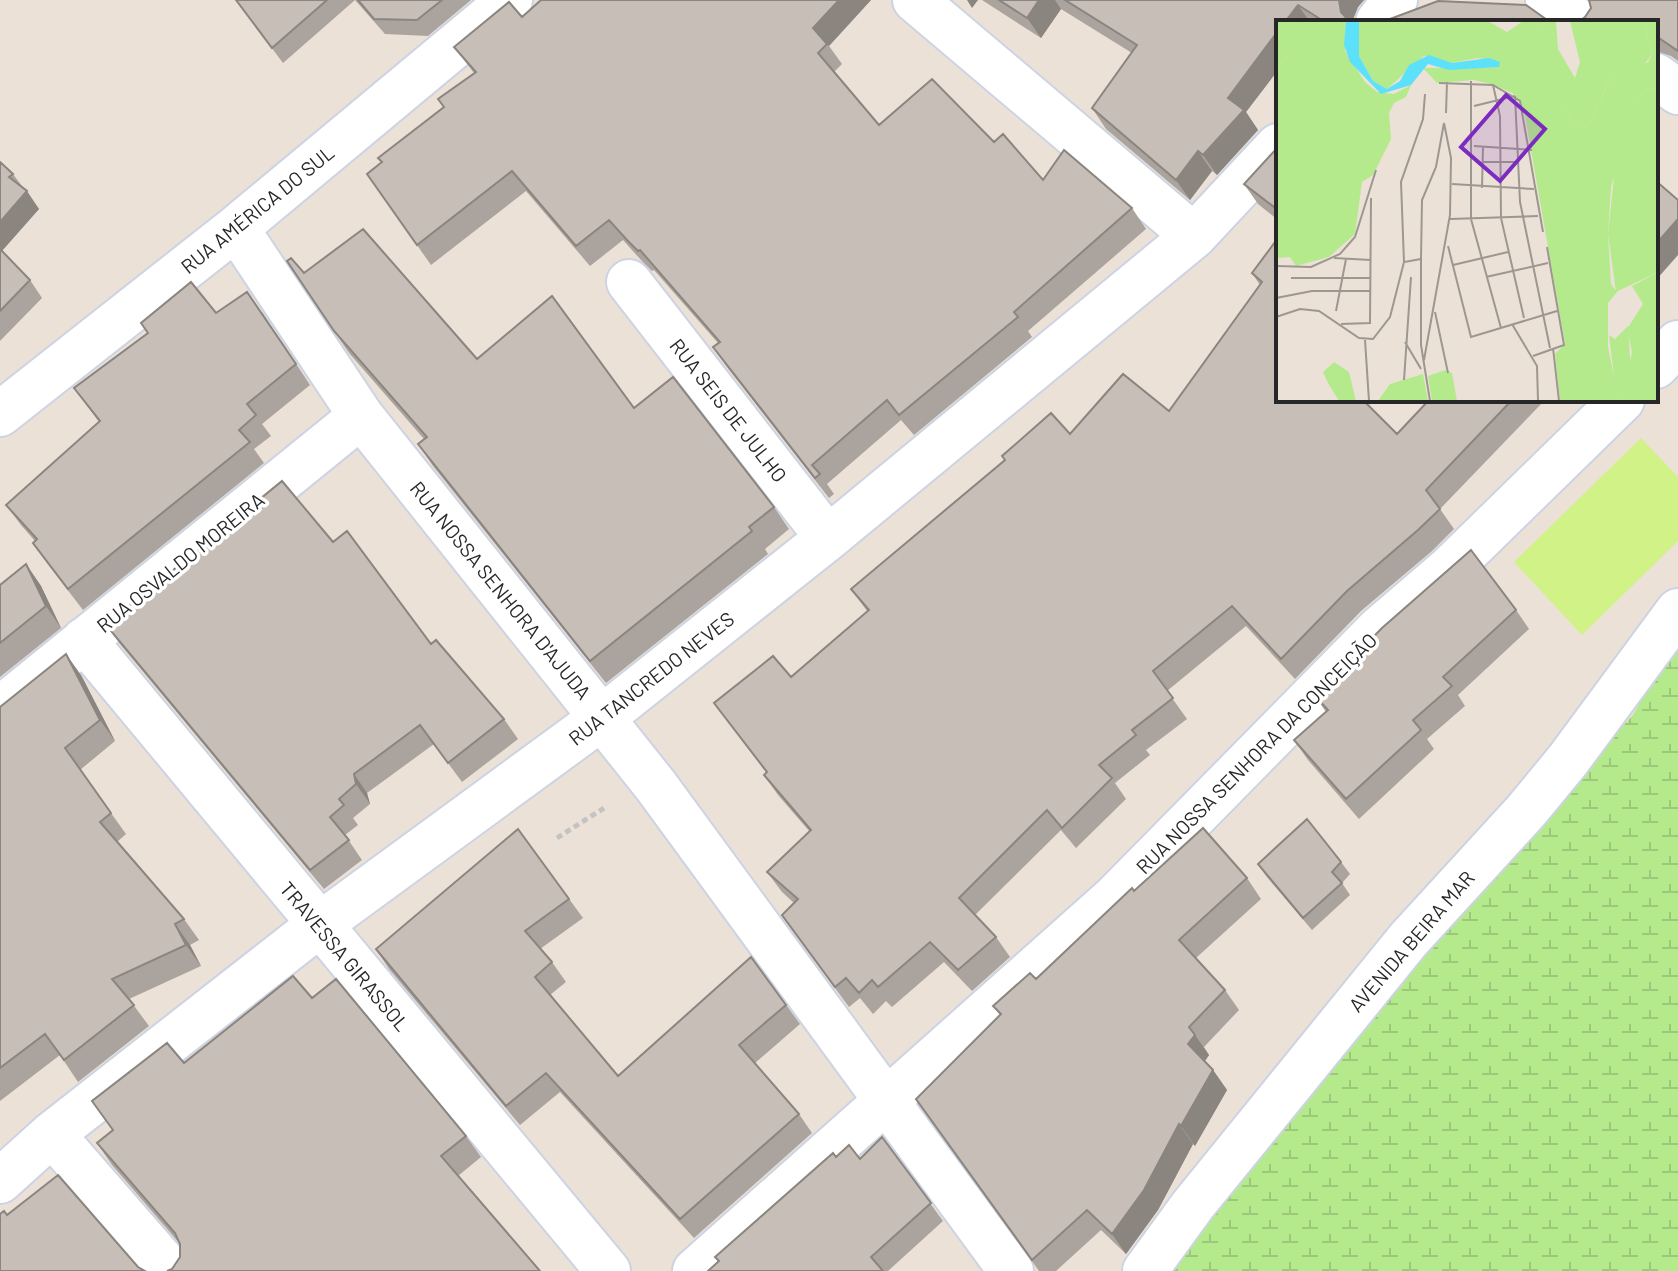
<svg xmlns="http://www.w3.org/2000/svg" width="1678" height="1271" viewBox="0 0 1678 1271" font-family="Barlow,sans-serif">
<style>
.wetland{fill:url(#wetland-marsh)}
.pitch{fill:#d0f286}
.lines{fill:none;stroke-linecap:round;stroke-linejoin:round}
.minor-casing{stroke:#ccd3e3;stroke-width:48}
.path{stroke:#c3c3c3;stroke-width:5;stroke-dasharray:6 4;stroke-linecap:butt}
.minor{stroke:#fff;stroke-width:44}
.wall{fill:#aba39d}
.shaded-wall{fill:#8b8580}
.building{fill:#c7beb7;stroke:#8b8580;stroke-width:2}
.labels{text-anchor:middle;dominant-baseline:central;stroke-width:7;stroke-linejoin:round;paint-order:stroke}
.street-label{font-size:20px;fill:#272727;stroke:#fff}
.inset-road{fill:none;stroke:#9d9791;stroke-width:2}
.view{fill:#7b2cbf;fill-opacity:0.15;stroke:#7b2cbf;stroke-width:4}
.inset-edge{fill:none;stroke:#272727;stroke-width:4}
</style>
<defs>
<pattern id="wetland-marsh" width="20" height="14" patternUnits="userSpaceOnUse" patternTransform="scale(2)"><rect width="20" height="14" fill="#b5ea8c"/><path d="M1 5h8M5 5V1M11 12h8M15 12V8" fill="none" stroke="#9cc979"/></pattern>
</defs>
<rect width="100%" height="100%" fill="#ece1d7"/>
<path class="wetland" d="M1678 633V1271H1155L1446 920 1633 715Z"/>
<path class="pitch" d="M1641 438 1678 477V541L1582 635 1514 562Z"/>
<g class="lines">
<defs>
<path id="minor" d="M915 0 1194 236
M1548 0 1579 22
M1378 22 1395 0
M1656 76 1678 92
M236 228 361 416 656 786 1011 1271
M629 282 828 538
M1656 366 1678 343
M0 414 236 228 510 0
M84 640 608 1271
M0 709 361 416
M52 1134 171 1271
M0 1181 52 1134 319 925 603 717 828 538 1194 236 1278 146
M695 1271 1114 898 1379 629 1449 569 1622 400
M1145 1271 1193 1205 1408 940 1526 811 1568 760 1678 611"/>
</defs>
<use href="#minor" class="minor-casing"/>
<path class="path" d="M557 838 604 808"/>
<use href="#minor" class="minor"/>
</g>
<path class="wall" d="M236 0H471L428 36 385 34 355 0 283 63Z
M541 0H871L829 46 842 64 834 72 879 125 994 142 1043 180 1132 208 1146 229 1028 331 1032 337 914 435 901 420 827 484 834 494 829 498 727 367 713 347 718 343 654 270 652 271 641 260 623 240 590 266 526 191 431 265 367 174 381 163 443 107 474 73 454 47 522 17Z
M982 0H1364L1358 7 1353 19 1354 22H1278V70L1246 112 1258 130 1217 175 1212 171 1190 200 1106 129 1092 108 1132 53 1061 9 1041 38Z
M1678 0V61L1671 56 1656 51V22Z
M1278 147V220L1258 204 1244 184Z
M0 162 13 174 39 209 2 251 30 280 42 298 0 341Z
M1278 238V400L1397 434 1429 400H1545L1440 509 1454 529 1432 551 1361 611 1295 679 1246 626 1167 691 1187 719 1146 750 1150 755 1115 783 1126 799 1076 848 1061 830 975 915 996 937 1010 957 972 991 944 962 892 1007 886 1001 873 1014 860 998 849 1007 796 935 794 903 782 892 767 872 810 832 778 795 764 775 766 772 714 703 791 677 867 611 851 589 1070 434 1169 411 1260 285 1252 273Z
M304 273 477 359 634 408 774 507 789 529 765 549 768 554 606 683 433 466 418 444 424 439 349 353 334 331Z
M262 312 310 385 262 424 271 436 254 449 264 463 83 610 47 563 33 543 35 541 21 525 6 505 99 422 74 388 216 313Z
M333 542 504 719 518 739 462 782 434 744 367 793 370 804 353 818 358 825 345 835 362 860 324 889 120 644 106 625Z
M26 564 41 586 61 628 0 677V585Z
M1516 610 1529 629 1458 695 1465 706 1427 739 1434 749 1359 819 1308 760 1294 740 1326 712 1315 696Z
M81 675 115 741 80 770 126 834 117 842 184 919 199 940 190 945 201 966 129 999 149 1026 78 1082 60 1055 0 1101V707Z
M518 829 583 918 540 949 552 962 566 982 550 995 618 1076 751 957 800 1024 755 1063 799 1114 812 1133 694 1238 560 1092 520 1125 389 969 376 949Z
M1341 862 1350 874 1342 883 1350 895 1312 930 1266 876 1258 864Z
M1247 878 1261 899 1196 958 1225 990 1239 1010 1204 1047 1209 1055 1205 1061 1213 1070 1227 1090 1195 1146 1193 1144 1158 1210 1126 1254 1101 1230 1056 1271H1039L916 1099 1000 1015 993 1006 1036 979 1134 891Z
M312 998 466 1136 481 1157 458 1176 172 1269 180 1257V1244L112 1165 97 1143 113 1130 184 1063Z
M882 1137 943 1221 888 1271H708L718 1262 715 1257 836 1157 860 1159Z"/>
<path class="shaded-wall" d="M839 0H871L829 46 813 28Z
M967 0H978L972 8Z
M1039 0H1055L1061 9 1041 38 1027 18Z
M1339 0H1364L1358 7 1353 19 1354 22H1348L1341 12Z
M1298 5 1310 22H1285Z
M1278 31V70L1246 112 1258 130 1217 175 1203 155 1228 98Z
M1198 151 1212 171 1190 200 1176 180Z
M27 191 39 209 0 253V222Z
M1678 219V255L1656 280V244Z
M26 564 41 586 61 628 46 606Z
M66 654 81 675 115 741 100 720Z
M354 774 367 793 370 804 356 784Z
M175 924 190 945 201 966 186 945Z
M1195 1035 1209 1055 1202 1065 1188 1044Z
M1213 1070 1227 1090 1195 1146 1181 1126Z
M1179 1124 1193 1144 1158 1210 1126 1254 1112 1234Z"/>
<path class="building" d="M236 0H327L272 48Z
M358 0H442L417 20 374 19Z
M541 0H839L813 28 827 44 818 53 879 125 932 79 994 142 1003 134 1043 180 1064 150 1132 208 1014 312 1018 317 899 415 887 400 812 465 820 474 815 478 713 347 720 342 640 250 638 251 627 240 609 220 576 246 512 171 417 245 367 174 382 162 378 158 444 107 438 99 476 72 454 47 509 2 522 17Z
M999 0H1039L1027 18Z
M1065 0H1339L1341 12 1350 22H1325L1298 5 1285 22H1278V31L1228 98 1244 110 1203 155 1198 151 1176 180 1092 108 1137 45Z
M1589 0H1678V51L1656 36V22H1578L1585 17 1591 8Z
M1438 1 1526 5 1550 22H1382Z
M1278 147V210L1244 184Z
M0 162 13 174 9 177 27 191 0 222Z
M1656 181 1678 200V219L1656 244Z
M363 229 477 359 552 296 634 408 673 377 774 507 749 527 752 531 590 661 418 444 427 437 334 331 287 261 291 258 304 273Z
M1278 238V400H1363L1397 434 1429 400H1512L1426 490 1440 509 1418 530 1347 591 1281 659 1232 606 1153 671 1173 698 1132 730 1136 735 1099 765 1112 778 1062 828 1047 810 959 898 996 937 958 970 930 942 878 987 872 980 859 993 846 978 835 987 782 915 798 899 767 872 811 830 764 775 767 772 714 703 773 656 791 677 869 610 851 589 1005 460 1002 456 1051 413 1070 434 1123 374 1169 411 1262 282 1252 273Z
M0 249 30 280 0 311Z
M191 282 216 313 247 292 296 364 247 404 256 415 239 430 250 442 68 589 33 543 37 539 6 505 100 421 74 388 148 333 141 323Z
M282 481 333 542 347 531 431 644 436 640 504 719 448 763 420 725 354 774 356 784 339 799 344 805 330 817 349 840 310 870 106 625Z
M1471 550 1516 610 1443 677 1452 686 1413 720 1421 730 1346 799 1294 740 1328 710 1315 696 1382 628Z
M26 564 46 606 0 643V585Z
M66 654 100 720 65 748 111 813 100 822 184 919 175 924 186 945 112 979 134 1005 64 1060 45 1034 0 1068V707Z
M1307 819 1341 862 1332 872 1342 883 1303 918 1258 864Z
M1203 828 1247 878 1179 940 1225 990 1189 1027 1195 1035 1188 1044 1213 1070 1181 1126 1179 1124 1144 1190 1112 1234 1087 1210 1032 1260 916 1099 1001 1014 993 1006 1030 973 1036 979 1132 888 1134 891Z
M518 829 569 899 525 931 552 962 535 977 618 1076 751 957 786 1005 739 1045 799 1114 680 1219 546 1073 506 1106 376 949Z
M293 976 312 998 336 979 466 1136 441 1156 540 1271H167L172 1269 180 1257V1244L175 1233 97 1143 113 1130 92 1101 167 1043 184 1063Z
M882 1137 931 1203 871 1257 883 1271H708L719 1261 715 1257 833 1153 836 1157 849 1145 860 1159Z
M58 1175 138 1267 145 1271H0V1214L4 1211 7 1215Z"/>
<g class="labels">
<g class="street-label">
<text transform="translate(257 209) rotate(-39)">RUA AMÉRICA DO SUL</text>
<text transform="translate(729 410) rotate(52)">RUA SEIS DE JULHO</text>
<text transform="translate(180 562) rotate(-39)">RUA OSVALDO MOREIRA</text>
<text transform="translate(501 590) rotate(51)">RUA NOSSA SENHORA D'AJUDA</text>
<text transform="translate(651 678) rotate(-38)">RUA TANCREDO NEVES</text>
<text transform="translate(1256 753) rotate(-45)">RUA NOSSA SENHORA DA CONCEIÇÃO</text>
<text transform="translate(1411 941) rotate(-49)">AVENIDA BEIRA MAR</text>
<text transform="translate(345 956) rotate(50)">TRAVESSA GIRASSOL</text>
</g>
</g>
<g transform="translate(1276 20)">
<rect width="382" height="382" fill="#ece1d7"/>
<path d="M382 252V381H343L339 365 351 355 356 332 351 309 367 284 356 266ZM58 342 73 352 80 381H63L52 363 47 352ZM147 354 152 381H102L114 364Z" fill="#b5ea8c"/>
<path d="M0 1H14L16 9 11 36 0 48ZM265 1H280L282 29 299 58 304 42 294 1H368L376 34 368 45 333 61 313 105 306 109 294 98 268 38ZM382 67V252L340 272 332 214 340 138 360 83 369 71ZM352 306 355 354 339 365 333 315 339 319ZM169 350 176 353 181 381H156L152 356Z" fill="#b5ea8c"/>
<path d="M14 1H70L69 31 89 62 101 72 118 74 135 65 130 77 118 83 113 93 115 119 97 155 86 162 79 214 53 237 20 246 14 237 0 238V48L11 36ZM83 1H212L231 12 247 1H265L269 38 294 98 306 109 313 105 333 61 372 42 376 34 368 1H382V67L369 71 360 83 335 167 332 214 335 264 341 272 332 283V327L343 381H284L279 334 289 324 248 90 238 74 219 65 198 60 161 63 147 48 223 47V42L202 38 176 43 148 36 111 69 97 61 83 36Z" fill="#b5ea8c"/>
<path d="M70 1H83V36L97 61 111 69 124 61 133 45 153 35 176 43 213 38 224 42 223 47 173 50 152 44 135 65 105 74 74 42 68 25Z" fill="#5de1fb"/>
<path class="inset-road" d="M195 61V199L225 308M163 63 217 65 244 81 267 212M217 65 224 96 225 198 248 298M239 76 244 182 274 328M198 86 239 76M170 93 171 62M198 126 256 130M207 142H243M176 164 258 169M206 168 207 127M174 199 262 196M172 226 195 317 281 291M58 238 95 240M145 239 146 180 160 147 168 103M128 242 125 162 147 99 149 74M177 245 232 232M0 246 35 247 64 234 79 217 100 150M210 257 272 243M15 258H95M0 278 36 271H95M60 291 70 239M159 292 172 353M0 297 24 289 43 291 83 318 97 319 114 297 128 242 145 239V325L154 381M65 304 94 303 95 178M236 304 261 346 262 381M89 320 93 381M129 322 145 349M277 328 283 381M257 336 288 325 271 227M148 340 174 195 175 138 168 103M128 360 135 257"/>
<path class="view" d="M230 75 269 109 224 161 185 127Z"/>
<rect width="382" height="382" class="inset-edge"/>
</g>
</svg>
